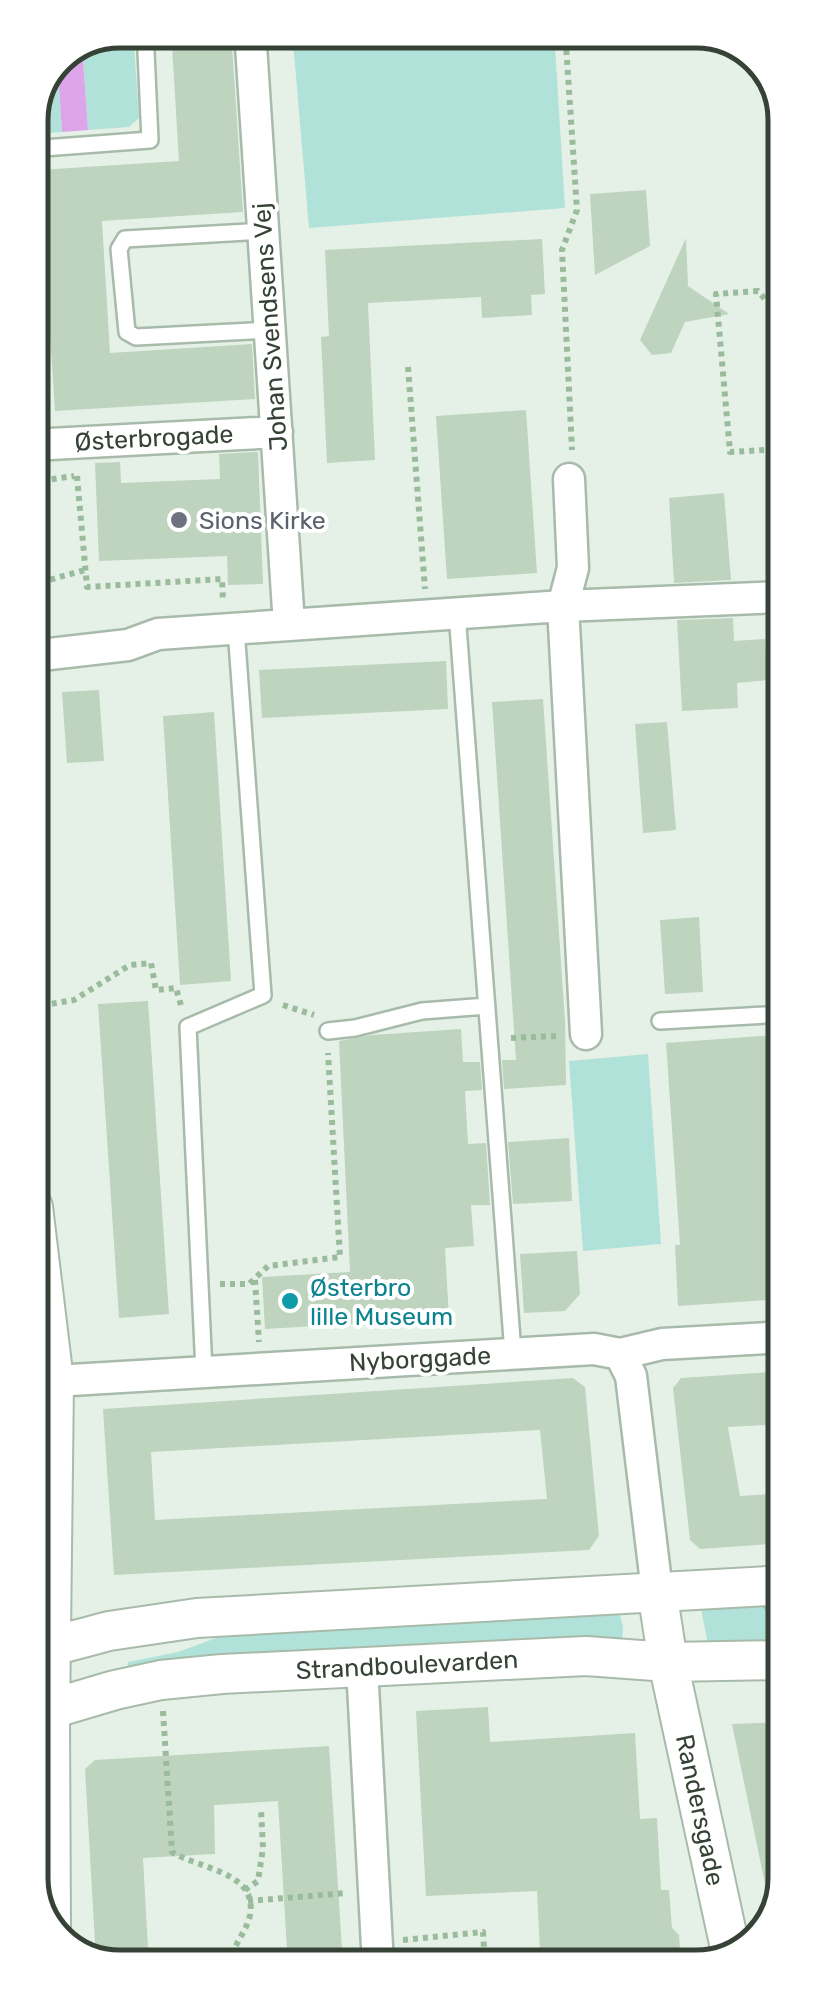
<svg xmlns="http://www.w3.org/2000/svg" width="816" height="1997" viewBox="0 0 816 1997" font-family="Rubik,sans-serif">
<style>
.green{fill:#b1e2da}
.water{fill:#dca5e9}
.building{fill:#bed4be;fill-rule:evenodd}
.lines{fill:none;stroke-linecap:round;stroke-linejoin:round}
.service-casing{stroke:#a8bbaa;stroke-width:20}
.minor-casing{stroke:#a8bbaa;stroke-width:35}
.tertiary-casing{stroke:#a8bbaa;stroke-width:42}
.path{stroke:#9bbc9c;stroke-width:6;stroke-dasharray:5 5;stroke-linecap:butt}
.service{stroke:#fff;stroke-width:15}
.minor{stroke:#fff;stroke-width:30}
.tertiary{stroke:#fff;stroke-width:38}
.worship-dot{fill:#6b7280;stroke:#fff;stroke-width:4}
.culture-dot{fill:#0f9aa8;stroke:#fff;stroke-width:4}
.labels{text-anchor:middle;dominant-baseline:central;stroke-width:8;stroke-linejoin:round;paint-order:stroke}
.street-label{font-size:25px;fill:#354235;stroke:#fff}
.worship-label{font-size:25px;fill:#5b616d;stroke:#fff;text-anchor:start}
.culture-label{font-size:25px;fill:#0d838f;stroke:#fff;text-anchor:start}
.rim{fill:none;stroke:#354235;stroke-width:5}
</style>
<rect width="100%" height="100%" fill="#e5f1e6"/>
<path class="green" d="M120 30H133L139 118 129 127 88 130 82 45Z
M292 30H554L565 208 309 228Z
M57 56 62 132 35 134 33 108Z
M648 1054 661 1244 583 1251 569 1061Z
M759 1604 785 1624V1649H709L701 1609Z
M619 1611 623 1627 622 1642 127 1671 128 1662 178 1652 224 1635Z"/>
<path class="water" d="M82 45 88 130 62 132 57 56Z"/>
<path class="building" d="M171 30H231L243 212 102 221 110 353 252 344 255 399 55 411 39 170 179 161Z
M646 190 650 246 595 275 590 194Z
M686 238 688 286 729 314 685 322 671 353 652 355 640 340Z
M542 239 545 294 531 295 532 315 482 318 481 297 368 303 375 460 327 463 321 337 329 336 325 250Z
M526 410 537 573 447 579 436 416Z
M258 452 263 584 228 585 227 556 99 561 95 463 120 462 121 483 220 479 219 454Z
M724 493 731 580 674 583 669 498Z
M733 618 734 641 765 639 768 680 737 683 738 708 682 711 677 620Z
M446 661 448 709 262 718 259 670Z
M99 690 104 761 67 763 62 692Z
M543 699 565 1021 566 1085 504 1089 502 1060H516L492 702Z
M214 712 231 981 180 985 163 716Z
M667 722 676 830 643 833 635 724Z
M699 917 703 992 665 994 660 920Z
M148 1001 169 1314 119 1318 98 1004Z
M461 1029 463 1062H480L482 1090 465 1091 468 1144 486 1143 490 1205H471L474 1246 445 1248 449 1318 265 1329 262 1277 350 1272 339 1041 372 1035Z
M776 1035 784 1176V1299L678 1306 675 1245H680L666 1043Z
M569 1138 572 1201 513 1204 508 1142Z
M577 1251 580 1294 565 1311 524 1313 520 1254Z
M785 1371V1424L728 1427 740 1496 785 1493V1543L700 1549 690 1540 673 1388 681 1378Z
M573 1378 585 1387 599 1536 589 1550 114 1575 103 1409ZM540 1430 547 1499 155 1520 151 1452Z
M488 1707 490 1742 635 1733 640 1819 657 1818 661 1890H669L672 1928 679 1935 681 1963 555 1964 540 1951 537 1891 426 1896 416 1711Z
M786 1722V1878L772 1918 732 1724Z
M329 1746 343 1965 288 1966 278 1801 214 1805 215 1854 143 1858 149 1966 113 1967 96 1960 85 1769 95 1760Z"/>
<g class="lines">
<defs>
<path id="service" d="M30 149 150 140 145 30
M263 231 125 239 119 249 127 332 136 337 270 330
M457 613 513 1353
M660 1021 784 1014
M328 1031 355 1028 422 1011 487 1006
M204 1371 188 1027 263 995 236 629
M760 1590 785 1615"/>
<path id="minor" d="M250 30 289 625
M31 445 277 432
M569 479 573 568 563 606 586 1034
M32 659 41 655 128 645 158 634 563 606 783 597
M620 1354 631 1376 657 1591
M54 1381 594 1349 620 1354 662 1344 785 1337
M362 1667 378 1965"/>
<path id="tertiary" d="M33 1207 54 1381 50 1720 51 1929
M657 1591 668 1662 732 1957
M34 1651 109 1631 197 1618 785 1585
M34 1714 115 1690 161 1680 222 1674 586 1656 668 1662 785 1660"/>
</defs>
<use href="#service" class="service-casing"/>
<use href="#minor" class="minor-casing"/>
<use href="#tertiary" class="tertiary-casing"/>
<path class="path" d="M565 30 577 210 562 250 572 450
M782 303 769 304 758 291 716 294 730 452 782 449
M408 367 425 589
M77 476 87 587 222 579 223 600
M32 477 46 480 74 476
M31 585 85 570
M283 1005 314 1015
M32 1007 74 1000 130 965 151 963 156 990 176 988 182 1009
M511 1038 558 1036
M255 1280 259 1342
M220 1284H249L268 1266 340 1257 328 1053
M163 1711 172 1852C198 1869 258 1871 250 1915 246 1934 231 1945 231 1966
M245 1890 258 1881 263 1848 261 1809
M248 1901 347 1893
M403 1940 483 1932 485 1964"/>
<use href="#service" class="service"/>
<use href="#minor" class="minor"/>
<use href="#tertiary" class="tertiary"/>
</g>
<circle class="worship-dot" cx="179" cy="520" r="10"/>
<circle class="culture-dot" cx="290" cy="1301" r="10"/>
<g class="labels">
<g class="street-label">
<text transform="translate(270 327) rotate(-94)">Johan Svendsens Vej</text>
<text transform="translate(154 438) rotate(-3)">Østerbrogade</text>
<text transform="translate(420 1359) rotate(-3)">Nyborggade</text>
<text transform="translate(407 1665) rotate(-3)">Strandboulevarden</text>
<text transform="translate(700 1810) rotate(78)">Randersgade</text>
</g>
<g class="worship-label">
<text x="199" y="520">Sions Kirke</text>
</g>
<g class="culture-label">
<text x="310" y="1287">Østerbro<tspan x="310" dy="29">lille Museum</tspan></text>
</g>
</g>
<path d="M0 0H816V1997H0ZM120 48H696A72 72 0 0 1 768 120V1878A72 72 0 0 1 696 1950H120A72 72 0 0 1 48 1878V120A72 72 0 0 1 120 48Z" fill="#fff" fill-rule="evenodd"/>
<path class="rim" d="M120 48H696A72 72 0 0 1 768 120V1878A72 72 0 0 1 696 1950H120A72 72 0 0 1 48 1878V120A72 72 0 0 1 120 48Z"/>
</svg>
